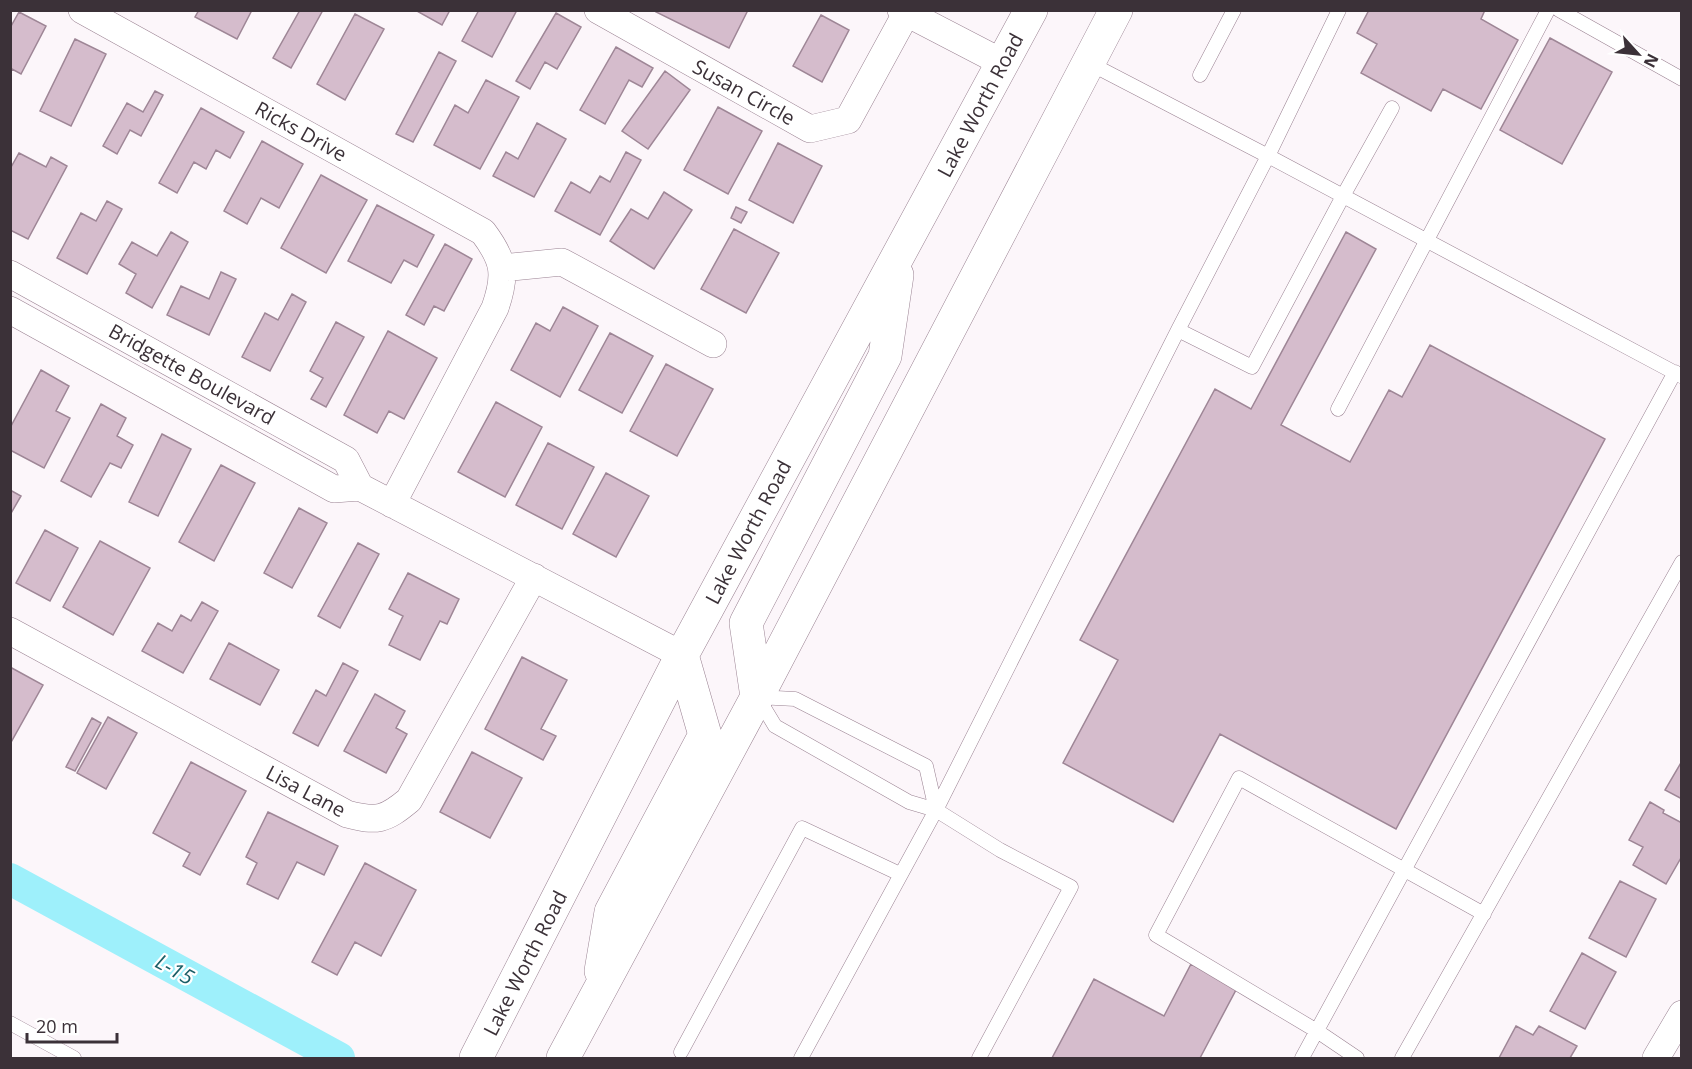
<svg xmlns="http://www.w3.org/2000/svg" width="1692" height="1069" viewBox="0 0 1692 1069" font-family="'Open Sans',sans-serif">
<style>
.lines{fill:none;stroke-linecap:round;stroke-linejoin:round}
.canal{stroke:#9ef0fb;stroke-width:32}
.building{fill:#d5bccc;stroke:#9e8696;stroke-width:1.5}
.lane-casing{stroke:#9a8292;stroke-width:15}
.street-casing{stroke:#9a8292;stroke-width:28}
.primary-casing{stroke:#9a8292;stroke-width:34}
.lane{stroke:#fff;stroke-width:14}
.street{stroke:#fff;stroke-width:27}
.primary{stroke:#fff;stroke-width:33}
.labels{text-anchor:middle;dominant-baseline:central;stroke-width:4.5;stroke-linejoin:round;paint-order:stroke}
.street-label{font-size:20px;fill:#3b3138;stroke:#fff}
.water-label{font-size:21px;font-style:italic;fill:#1a5e67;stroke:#fff}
</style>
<rect width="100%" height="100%" fill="#fcf6fa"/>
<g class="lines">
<path class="canal" d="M10 879 339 1058"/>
</g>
<path class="building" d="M199 10H252L237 39 195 17Z
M300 10H323L291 68 273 58Z
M415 10H450L442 25Z
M479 10H517L492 57 462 41Z
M657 10H748L729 48 656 12Z
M1369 10H1485L1481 19 1518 40 1481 109 1443 89 1431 111 1361 73 1377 44 1357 33Z
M19 12 46 26 21 74 12 69 10 72V28Z
M556 13 581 27 557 69 545 62 530 89 516 81Z
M355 14 384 29 345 100 317 84Z
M821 15 849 30 822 82 793 66Z
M1550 38 1612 72 1562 164 1500 130Z
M75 39 106 54 71 126 40 111Z
M616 47 653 68 642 87 629 80 605 124 580 110Z
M439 52 456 61 413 142 396 134Z
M665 71 690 90 648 149 622 131Z
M486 80 519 97 480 169 434 145 455 105 468 113Z
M155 91 163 95 141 136 130 130 117 154 103 146 127 103 143 112Z
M718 107 762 131 728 194 684 170Z
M201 108 244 132 230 158 216 150 206 169 194 162 177 193 159 183Z
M537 123 566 139 534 197 493 176 506 152 518 159Z
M262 141 303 164 279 208 261 198 247 224 224 211Z
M778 143 822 166 793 223 749 200Z
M626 152 641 160 600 235 555 211 571 182 590 193 600 176 610 182Z
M19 153 46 167 51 157 67 166 28 239 10 230V169Z
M321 175 367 200 326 273 281 248Z
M664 192 692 210 654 269 610 241 631 209 648 219Z
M107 201 122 209 87 274 57 258 81 213 96 221Z
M377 205 434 235 417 267 404 260 391 283 348 261Z
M736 207 747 212 741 223 731 218Z
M734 229 779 253 746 313 701 289Z
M171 232 188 242 152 308 126 293 136 274 119 264 132 242 157 256Z
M1346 232 1376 249 1281 425 1350 462 1389 390 1402 397 1430 345 1605 439 1396 829 1220 734 1173 822 1063 763 1118 660 1080 640 1215 389 1251 409Z
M445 244 472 259 444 311 434 306 424 325 406 315Z
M221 272 236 279 209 335 167 315 181 286 209 299Z
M292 294 306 302 270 371 242 357 265 313 278 320Z
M563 307 598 326 560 397 511 370 536 323 550 331Z
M336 322 364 337 326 407 311 399 323 378 310 371Z
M388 331 437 358 404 419 389 411 377 433 344 415Z
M610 333 653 356 622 413 579 390Z
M666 364 713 389 677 456 630 431Z
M41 370 69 386 56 411 70 418 44 468 10 450V428Z
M496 402 542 427 505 497 458 472Z
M101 404 126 418 117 436 133 445 121 468 110 463 91 497 61 481Z
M162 434 191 449 158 516 129 502Z
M548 443 594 467 562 529 516 505Z
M221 465 255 483 214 561 179 542Z
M606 473 649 496 616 557 573 534Z
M10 490 21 496 10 515Z
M299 508 327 523 292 588 264 573Z
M45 530 78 548 50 601 16 583Z
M100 541 150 568 113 635 63 607Z
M358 543 379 554 340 628 318 616Z
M408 573 459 599 447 624 440 621 420 660 389 645 403 616 389 609Z
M202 602 218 611 183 673 142 651 158 623 172 631 181 615 191 621Z
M229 643 279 670 260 705 210 679Z
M522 657 567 680 541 729 556 736 543 760 485 729Z
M343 663 358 671 318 746 293 733 316 690 326 696Z
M10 667 43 685 10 744Z
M375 694 405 711 396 728 407 734 386 773 344 751Z
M108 717 137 733 106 789 77 773Z
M92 718 101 723 75 771 66 767Z
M472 752 522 778 490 838 440 812Z
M1682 761V799L1665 790Z
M191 762 246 791 200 875 183 866 190 853 153 833Z
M1650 802 1664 810 1663 813 1682 823V856L1666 884 1633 865 1643 847 1629 840Z
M268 812 338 846 324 875 297 862 278 899 247 884 257 863 246 857Z
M365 863 416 890 381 956 355 942 337 975 312 962Z
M1620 881 1656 899 1626 957 1589 938Z
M1582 953 1616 972 1585 1029 1550 1011Z
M1191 964 1237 988 1200 1058H1052L1094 979 1164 1016Z
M1516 1026 1533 1035 1539 1026 1577 1046 1570 1058H1499Z"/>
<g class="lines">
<defs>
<path id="lane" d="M1559 10 1682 79
M1089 63 1268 156 1681 376
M1200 75 1234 10
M1178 330 1252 367 1343 196 1392 108
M1338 409 1548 10
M759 697 795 699 926 766 936 810
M758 698 775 726 909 802 936 810 1000 850 1071 887 979 1058
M10 1023 74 1058
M681 1052 802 828 900 874
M801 1058 936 810 1178 330 1268 156 1339 10
M1302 1058 1675 372
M1357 1058 1317 1031 1156 935 1239 778 1484 914
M1402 1058 1682 562"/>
<path id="street" d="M82 10 483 232C504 260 507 274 495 308L392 504
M598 10 810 129 848 120 908 10
M901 10 1003 63
M502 268 562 262 713 344
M10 274 346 460 360 487
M10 310 334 489 360 487 682 655
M10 631 347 814C377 822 385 820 409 800L534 577
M1656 1058 1682 1014"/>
<path id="primary" d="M757 697 746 623 885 356 897 275
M601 971 611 912 705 735 682 655
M476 1058 682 655 1031 10
M563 1058 757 697 1116 10"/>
</defs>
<use href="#lane" class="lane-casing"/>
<use href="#street" class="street-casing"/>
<use href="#primary" class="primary-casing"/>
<use href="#lane" class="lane"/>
<use href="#street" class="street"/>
<use href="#primary" class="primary"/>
</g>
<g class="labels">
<g class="street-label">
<text transform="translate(744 92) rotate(29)">Susan Circle</text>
<text transform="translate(980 105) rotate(-62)">Lake Worth Road</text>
<text transform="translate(301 131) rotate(29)">Ricks Drive</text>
<text transform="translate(192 374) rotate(29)">Bridgette Boulevard</text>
<text transform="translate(748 532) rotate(-62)">Lake Worth Road</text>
<text transform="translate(306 791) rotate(28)">Lisa Lane</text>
<text transform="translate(525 963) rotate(-63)">Lake Worth Road</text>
</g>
<g class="water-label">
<text transform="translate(175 969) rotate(29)">L-15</text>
</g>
</g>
<rect width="1692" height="1069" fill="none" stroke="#3b3138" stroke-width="24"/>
<g transform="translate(1638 54) rotate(117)" stroke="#ffffff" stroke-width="4.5" paint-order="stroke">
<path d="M0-4.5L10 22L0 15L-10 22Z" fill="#3b3138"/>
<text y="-9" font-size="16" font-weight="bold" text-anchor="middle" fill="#3b3138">N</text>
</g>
<path d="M27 1033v9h90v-9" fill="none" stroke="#3b3138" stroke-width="3"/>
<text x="36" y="1033" font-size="18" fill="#3b3138" stroke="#ffffff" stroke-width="4.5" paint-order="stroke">20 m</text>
</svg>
